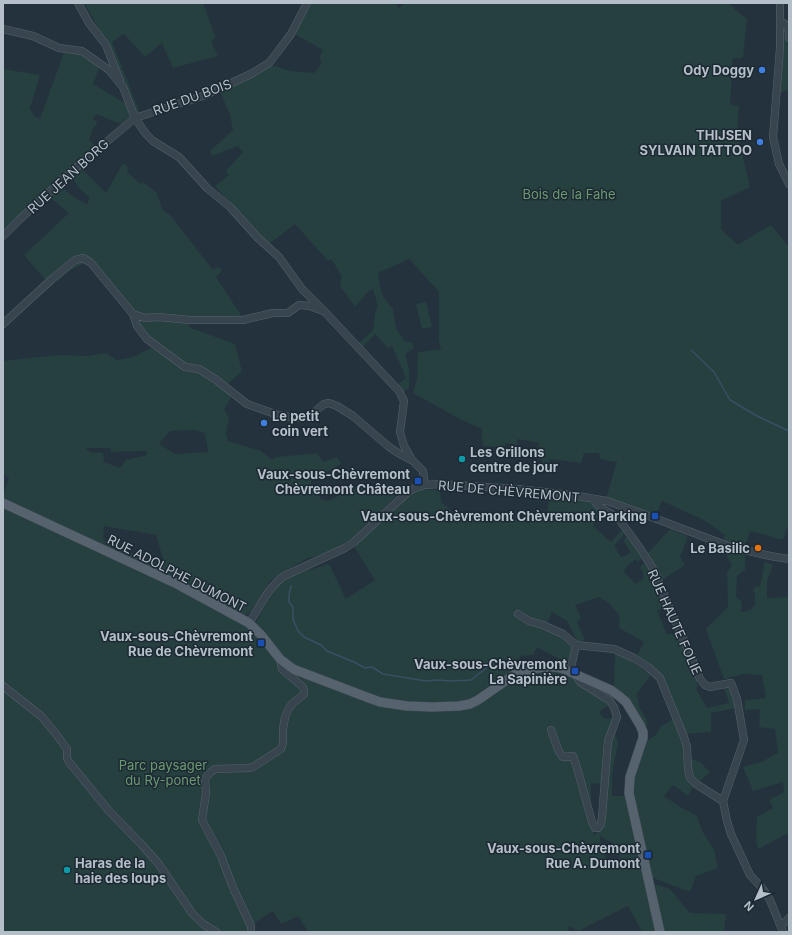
<svg xmlns="http://www.w3.org/2000/svg" width="792" height="935" viewBox="0 0 792 935" font-family="Inter,sans-serif">
<style>
.green{fill:#263f3f;fill-rule:evenodd}
.lines{fill:none;stroke-linecap:round;stroke-linejoin:round}
.stream{stroke:#385065;stroke-width:1.5}
.minor-casing{stroke:#56626c;stroke-width:8}
.major-casing{stroke:#414d57;stroke-width:10}
.minor{stroke:#38444e;stroke-width:7}
.major{stroke:#56636e;stroke-width:9}
.shop-dot{fill:#3f7fe0;stroke:#1d2933;stroke-width:1.5}
.culture-dot{fill:#0f9aa8;stroke:#1d2933;stroke-width:1.5}
.transit-dot{fill:#1a4fb4;stroke:#1d2933;stroke-width:1.5}
.food-dot{fill:#e8710a;stroke:#1d2933;stroke-width:1.5}
.labels{text-anchor:middle;dominant-baseline:central;stroke-width:3;stroke-linejoin:round;paint-order:stroke}
.poi-label{font-size:13px;font-weight:bold;fill:#b4bfc9;stroke:#1d2933;text-anchor:end}
.street-label{font-size:13px;fill:#b4bfc9;stroke:#1d2933}
.park-label{font-size:13px;fill:#6b9a71;stroke:#1d2933}
</style>
<rect width="100%" height="100%" fill="#24323e"/>
<path class="green" d="M84 3H203L216 38 211 41 218 56 173 68 162 43 145 57 124 34 112 42 140 113H136L108 45Z
M312 3H395L399 8 405 3H729L738 12 747 19 743 58H733L730 105 739 106 737 132 750 187 721 201V229L738 245 757 233 771 225 789 247V526L786 530 783 540 750 531 745 547 723 541 725 535 704 520 662 501 656 515 606 498 617 462 600 459 599 453H584L581 463 551 459 548 464 542 463V460L536 458 539 443 518 439 517 445 506 443 505 447 483 446 482 438V429L458 418 413 393 417 379 418 352 441 349 439 341V292L411 261 410 259 378 273 380 287 384 298 393 309 396 328 405 342H412L414 348 405 354 409 369V388L404 392 397 385 406 378 392 346 388 348 375 334 362 348 358 344 373 330 375 313 378 306 373 289 369 291 355 307 340 286 342 276 331 259 328 261 295 224 268 245 215 186 229 175 226 171 243 152 238 146 212 156 210 151 233 130 230 115 220 92 271 65 290 71 314 73 322 63 319 58 323 50 293 33Z
M782 33 786 34 789 56V89L780 93Z
M65 50 81 53 100 66 93 84 130 106 133 114 121 124 96 114 93 119 98 122 92 131 89 140 96 146 3 230V69L40 75 30 108 34 116 40 119Z
M123 163 128 167 127 172 141 184 143 182 157 193 162 209 171 216 213 270 219 267 222 271 216 277 243 318 190 319 137 314 91 260 71 270 42 294 39 291 48 283 24 255 69 213 48 196 60 186 74 197 87 204 90 198 80 189 71 176 80 167 106 193Z
M426 302 432 327 422 329 416 304Z
M137 318 186 321 191 328 235 344 242 371 228 384 208 371V376L232 396 224 410 229 418 226 434 228 441 261 451 272 460 276 457 317 453 323 462 337 457 341 464 312 480 310 484 321 499 328 501 361 485 365 493 387 483 396 497 350 540 327 553 306 559 288 569 270 581 251 612 245 615 185 585 116 553 121 549 165 566 156 535 104 526 103 540 117 547 113 551 3 500V495L9 478 3 473V361L58 355 86 356 107 353 117 360 133 357 155 346 138 325ZM193 430 205 433 208 452 175 454 159 444 170 431ZM86 448H110L111 452 146 451 147 455 126 460 120 468 104 462 103 453 90 452Z
M424 487 429 490H440L441 502 453 512 486 514 529 523 532 517 547 520 549 496 586 500 602 510 593 526 611 542 622 530 624 532 623 536 614 546 621 557 631 553 623 540 630 534 645 556 638 562 635 559 623 571 636 584 644 578 643 573 640 567 647 560 668 605 657 611 667 634H673L676 629 688 655 698 687H695L707 708 729 703 724 688 728 687 736 708 711 713V732L687 734 662 678 637 656 644 642 619 628 620 616 610 604 599 597 575 605 581 618 577 622 585 640 578 642 567 621 552 612 546 625 575 647 567 663 537 647 533 655 520 656 512 672 541 670 566 673 602 688 601 699 609 705 600 711C600 715 602 717 606 719L612 718 611 722 618 742 612 775V796H628L659 932H642L628 906 578 931 569 926 568 932H308L298 916 281 924 273 911 253 924 248 925 247 932H3V503L248 624 250 626 257 621 275 587 283 580 292 575 329 564 346 599 375 580 353 545 411 493ZM608 775 601 827 595 835 593 834 594 829 591 812V783L601 784ZM600 836 614 844 620 856 618 863C604 862 600 849 600 836Z
M670 529 688 536 680 557 685 565 662 580 647 554Z
M722 548 745 554V570L737 576 736 597C744 602 742 604 741 612 747 612 751 610 755 605V594L753 592 755 586 760 587 765 561 773 565 767 581V598L789 597V833L758 849 756 839 757 817 773 808 769 800 784 792 783 782 753 791 743 767 761 762 778 753 775 729 759 727 760 709 745 710V700L766 698 762 675 743 674 724 679 706 629 728 607 727 572 732 565Z
M615 651 623 654 651 675 637 693 639 707 647 720V727L623 693 614 689Z
M673 719 684 743V757L700 762 710 772 694 786 688 796 673 785 664 796 680 807 697 816 702 831 714 849 718 868 696 876 690 892 651 877 638 820 634 790V775L647 741 657 734 660 727Z
M655 884 670 889 690 913 726 914 724 932H664Z"/>
<g class="lines">
<path class="stream" d="M691 350 714 372 730 400 757 416 789 431
M291 586 289 595V602L293 607V619L298 631 304 637 321 645 327 651 354 662 365 668 372 667 383 674 426 681 437 680 451 681 471 680 495 661"/>
<defs>
<path id="minor" d="M78 3 89 23 106 45 120 81
M780 3V48L773 137 779 164 789 184
M781 21C788 26 789 29 789 38
M3 29 33 36 59 48 82 51 109 70 123 87 135 118 146 134 153 141 179 157 207 188 230 207 258 238 279 257 302 289 324 311 399 391 404 401 400 432 404 446 412 460 423 471 425 485
M3 236 20 219 80 164 135 118 203 96 251 74 269 63 279 50 291 34 307 3
M133 314 145 318 158 317 190 320H243L273 313H288L299 305 310 306 323 311
M3 324 52 279 75 260 83 258 91 263 133 314 137 326 147 339 185 367 199 369 215 379 247 404 278 415 297 418 311 415 324 404 329 403 337 406 353 416 388 446 398 453 411 460
M594 499C597 509 611 512 618 518L640 548 655 572 669 607 691 656 700 679 705 685 710 687 731 683 737 699 744 740 723 801 727 821 731 834 744 862 750 875 763 889 770 900 783 932
M518 614 529 621 543 625 563 634 576 645 614 649 634 658 648 667 660 678 684 737 687 747 688 768 690 778 696 784 723 801
M249 623C261 606 267 588 284 576L345 548 354 542 408 492 415 488 425 485 441 484 517 489 572 495 607 501 638 512 723 544 736 548 770 556 789 559
M570 672 576 645
M3 686 41 716 56 734 67 749V758L69 762 109 811 142 845 158 863 192 913 203 924 216 932
M551 730 559 752 563 757 573 756 578 771 592 822 595 828H598L601 824 602 817 608 741 617 717 614 707 609 700 580 682 575 674
M781 926 789 918
M251 932V926L234 890 221 856 202 820 206 793 205 780 207 776 211 772 215 769 248 768 253 767 281 749 283 743V729L285 717 289 708 293 703 304 694V691L303 687 282 669 280 659"/>
<path id="major" d="M3 503 177 584 249 623 262 636 280 659 293 669 369 698 380 702 407 706 433 707 459 706 470 704 478 700 514 675C529 669 545 665 561 668L611 690 619 696 626 702 640 725 643 732V738L630 777 629 793 660 932"/>
</defs>
<use href="#minor" class="minor-casing"/>
<use href="#major" class="major-casing"/>
<use href="#minor" class="minor"/>
<use href="#major" class="major"/>
</g>
<g class="shop-dot">
<circle cx="762" cy="70" r="4"/>
<circle cx="760" cy="142" r="4"/>
<circle cx="264" cy="423" r="4"/>
</g>
<g class="culture-dot">
<circle cx="462" cy="459" r="4"/>
<circle cx="67" cy="870" r="4"/>
</g>
<g class="transit-dot">
<rect x="414" y="477" width="8" height="8" rx="2"/>
<rect x="651" y="512" width="8" height="8" rx="2"/>
<rect x="257" y="639" width="8" height="8" rx="2"/>
<rect x="571" y="667" width="8" height="8" rx="2"/>
<rect x="644" y="851" width="8" height="8" rx="2"/>
</g>
<circle class="food-dot" cx="758" cy="548" r="4"/>
<g class="labels">
<g class="poi-label">
<text x="754" y="70">Ody Doggy</text>
<text x="752" y="135">THIJSEN<tspan x="752" dy="15">SYLVAIN TATTOO</tspan></text>
<text x="272" y="416" text-anchor="start">Le petit<tspan x="272" dy="15">coin vert</tspan></text>
<text x="470" y="452" text-anchor="start">Les Grillons<tspan x="470" dy="15">centre de jour</tspan></text>
<text x="410" y="474">Vaux-sous-Chèvremont<tspan x="410" dy="15">Chèvremont Château</tspan></text>
<text x="647" y="516">Vaux-sous-Chèvremont Chèvremont Parking</text>
<text x="750" y="548">Le Basilic</text>
<text x="253" y="636">Vaux-sous-Chèvremont<tspan x="253" dy="15">Rue de Chèvremont</tspan></text>
<text x="567" y="664">Vaux-sous-Chèvremont<tspan x="567" dy="15">La Sapinière</tspan></text>
<text x="640" y="848">Vaux-sous-Chèvremont<tspan x="640" dy="15">Rue A. Dumont</tspan></text>
<text x="75" y="863" text-anchor="start">Haras de la<tspan x="75" dy="15">haie des loups</tspan></text>
</g>
<g class="street-label">
<text transform="translate(192 97) rotate(-20)">RUE DU BOIS</text>
<text transform="translate(68 176) rotate(-42)">RUE JEAN BORG</text>
<text transform="translate(509 491) rotate(5)">RUE DE CHÈVREMONT</text>
<text transform="translate(177 573) rotate(27)">RUE ADOLPHE DUMONT</text>
<text transform="translate(675 622) rotate(66)">RUE HAUTE FOLIE</text>
</g>
<g class="park-label">
<text x="569" y="194">Bois de la Fahe</text>
<text x="163" y="765">Parc paysager<tspan x="163" dy="15">du Ry-ponet</tspan></text>
</g>
</g>
<rect width="792" height="935" fill="none" stroke="#b4bfc9" stroke-width="8"/>
<g transform="translate(756 899) rotate(225)" stroke="#1d2933" stroke-width="3" paint-order="stroke">
<path d="M0-3L7 15L0 10L-7 15Z" fill="#b4bfc9"/>
<text y="-6" font-size="11" font-weight="bold" text-anchor="middle" fill="#b4bfc9">N</text>
</g>
</svg>
